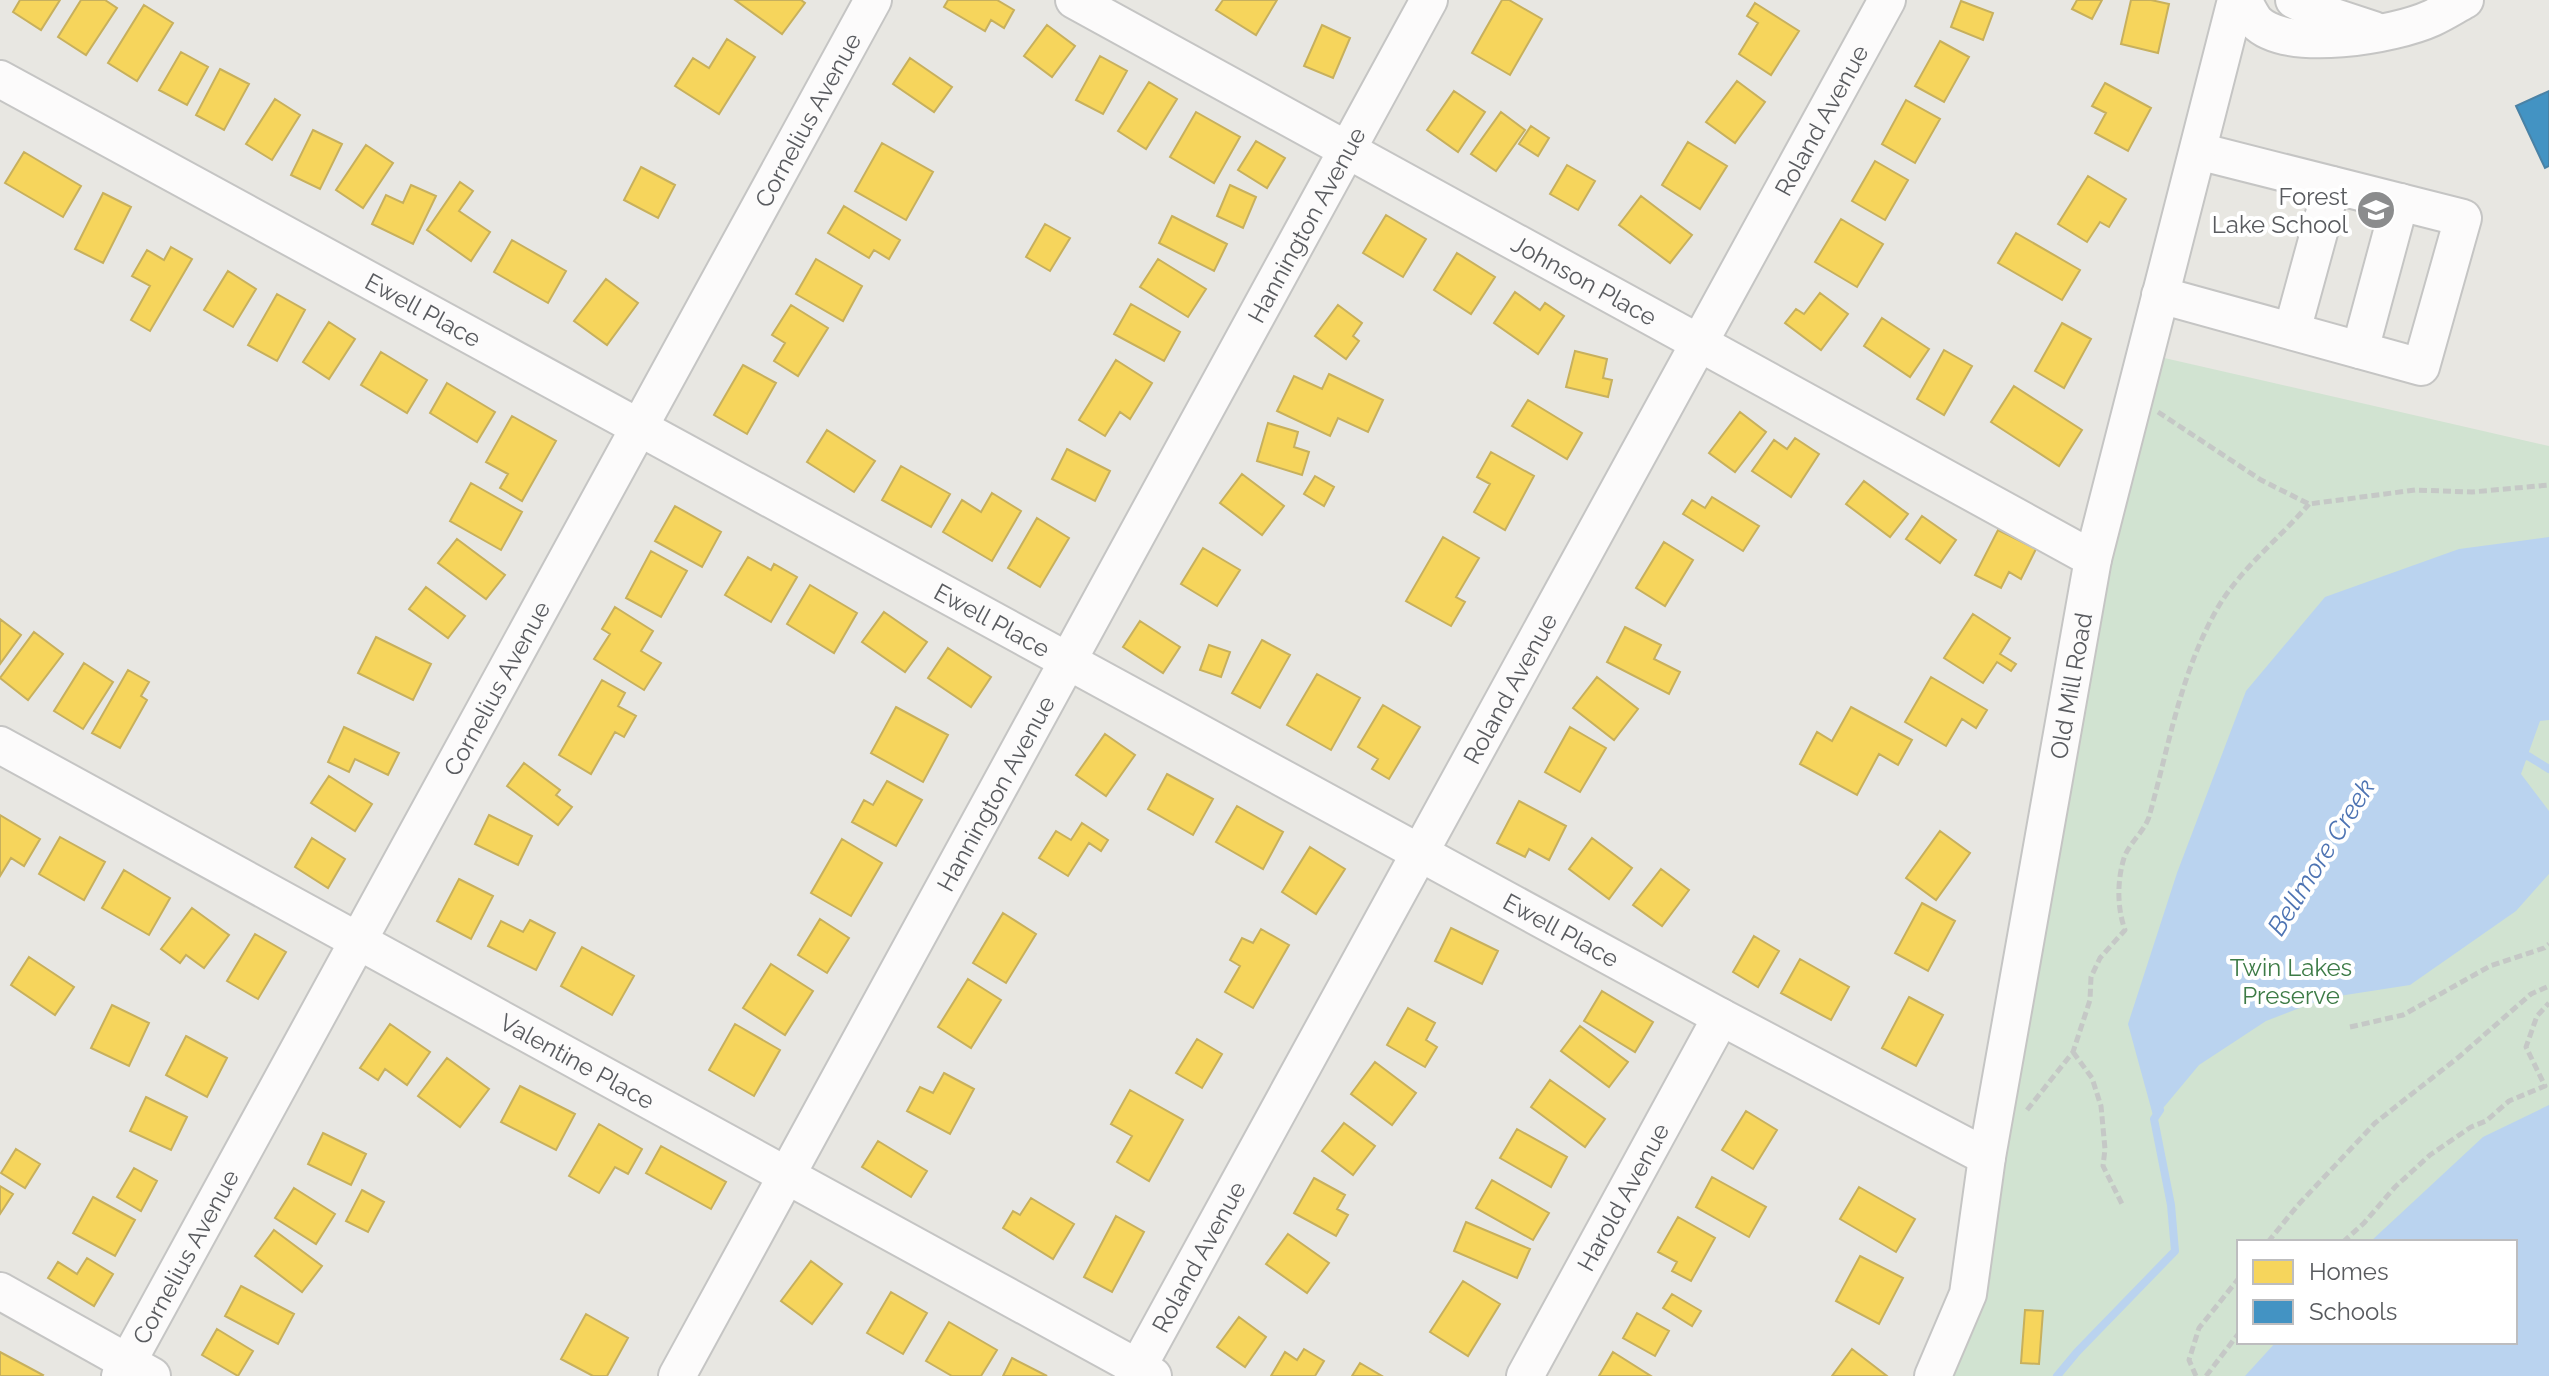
<svg xmlns="http://www.w3.org/2000/svg" width="2549" height="1376" viewBox="0 0 2549 1376" font-family="Raleway,sans-serif">
<style>
.green{fill:#d1e3d1;fill-rule:evenodd}
.water{fill:#bad3ef}
.homes{fill:#f6d55c;stroke:#c7b05d;stroke-width:2}
.schools{fill:#4393c3;stroke:#4a82a5;stroke-width:2}
.lines{fill:none;stroke-linecap:round;stroke-linejoin:round}
.stream{stroke:#bad3ef;stroke-width:8}
.minor-casing{stroke:#c5c5c4;stroke-width:40}
.path{stroke:#c5c8c6;stroke-width:5;stroke-dasharray:8 4;stroke-linecap:butt}
.minor{stroke:#fcfbfb;stroke-width:36}
.labels{text-anchor:middle;dominant-baseline:central;stroke-width:8;stroke-linejoin:round;paint-order:stroke}
.street-label{font-size:24px;fill:#595b5f;stroke:#fff}
.poi-label{font-size:24px;fill:#595b5f;stroke:#fff;text-anchor:end}
.park-label{font-size:24px;fill:#3d7b46;stroke:#fff}
.water-label{font-size:26px;font-style:italic;fill:#4e74b3;stroke:#fff}
</style>
<rect width="100%" height="100%" fill="#e8e7e2"/>
<path class="green" d="M2160 357 2549 446V1376H1944L2124 469ZM2239 1242H2515V1342H2239Z"/>
<path class="water" d="M2549 537V720L2540 721 2521 774 2549 811V874L2516 911 2410 985 2326 998 2266 1021 2199 1065 2154 1119 2128 1024 2177 873 2246 691 2325 597 2459 549Z
M2549 1105V1376H2245L2276 1342H2515V1242H2370L2483 1137Z"/>
<path class="homes" d="M20 0H60L41 30 13 12Z
M81 0H105L117 8 86 55 58 37Z
M735 0H801L805 3 782 34Z
M948 0H997L1014 10 1004 28 991 20 985 31 944 7Z
M1223 0H1277L1256 35 1216 10Z
M1502 0H1509L1542 19 1510 75 1472 53Z
M2077 0H2102L2092 19 2072 9Z
M2131 0H2151L2169 4 2158 53 2121 44Z
M1961 1 1993 13 1983 40 1951 27Z
M1755 3 1799 31 1771 75 1739 54 1758 23 1747 16Z
M144 5 173 23 137 81 108 63Z
M1047 25 1075 46 1052 77 1024 56Z
M1322 25 1350 38 1333 78 1304 66Z
M727 39 755 57 719 114 675 86 693 58 709 68Z
M1940 41 1969 57 1944 102 1915 86Z
M181 52 208 67 187 105 159 90Z
M1100 56 1127 71 1103 114 1076 100Z
M910 58 952 87 934 112 893 84Z
M220 69 249 84 224 130 196 115Z
M1737 81 1765 102 1735 143 1706 122Z
M1149 82 1177 99 1146 149 1118 131Z
M2105 83 2151 108 2128 151 2095 133 2106 113 2092 106Z
M1454 91 1485 112 1458 152 1427 130Z
M275 99 300 115 272 160 246 144Z
M1906 100 1940 119 1915 163 1882 144Z
M1196 112 1240 137 1214 183 1170 157Z
M1501 112 1525 130 1496 171 1471 154Z
M1531 126 1549 138 1538 156 1519 144Z
M313 130 342 144 320 189 291 175Z
M1256 141 1285 158 1267 188 1238 170Z
M1688 142 1727 166 1700 209 1662 185Z
M882 143 933 172 906 220 855 191Z
M366 145 393 163 363 208 336 190Z
M24 152 81 186 63 217 5 183Z
M1875 161 1908 180 1885 220 1852 201Z
M1567 165 1595 181 1578 210 1550 194Z
M641 167 675 185 658 218 624 200Z
M2088 176 2126 199 2109 227 2100 222 2087 242 2058 224Z
M460 182 473 191 459 211 490 232 471 261 427 230Z
M411 185 436 196 413 244 372 224 386 195 403 203Z
M1230 185 1256 197 1243 228 1217 216Z
M103 193 131 207 103 263 75 249Z
M1641 196 1692 235 1670 263 1619 225Z
M844 206 900 240 889 259 874 250 869 258 828 233Z
M1386 215 1426 239 1403 277 1363 253Z
M1172 216 1227 244 1214 271 1159 243Z
M1841 219 1883 244 1857 287 1815 262Z
M1045 224 1070 238 1050 271 1026 257Z
M2016 233 2080 270 2062 300 1998 263Z
M512 240 566 271 548 303 494 272Z
M171 247 192 259 150 331 131 320 150 286 132 276 147 250 164 260Z
M1457 253 1495 277 1471 314 1434 290Z
M816 259 862 286 843 321 796 294Z
M1158 259 1206 289 1188 317 1140 287Z
M228 271 256 289 233 327 204 310Z
M606 279 638 303 607 345 574 321Z
M1515 292 1540 310 1545 303 1564 316 1538 354 1494 323Z
M1820 293 1848 314 1821 350 1785 323 1796 309 1804 314Z
M277 294 305 310 277 361 248 345Z
M1131 304 1180 332 1164 361 1114 334Z
M791 305 828 328 798 376 774 361 785 343 772 335Z
M1338 305 1362 323 1353 336 1359 341 1346 359 1315 336Z
M1882 318 1929 349 1910 377 1864 346Z
M329 322 355 339 329 379 303 362Z
M2062 323 2091 339 2064 388 2035 371Z
M1944 350 1972 366 1944 415 1917 399Z
M1575 351 1607 359 1603 378 1612 380 1608 397 1566 387Z
M381 352 427 380 407 413 361 385Z
M1116 360 1152 383 1130 419 1120 412 1105 436 1079 420Z
M743 365 776 383 747 434 714 415Z
M1329 374 1383 400 1368 432 1338 418 1330 436 1277 411 1294 376 1322 389Z
M447 383 495 412 477 442 430 413Z
M2014 386 2082 430 2059 466 1991 422Z
M1528 400 1582 433 1567 459 1512 426Z
M1740 412 1766 432 1735 472 1709 453Z
M512 416 556 441 522 501 500 488 508 474 486 462Z
M1268 423 1298 432 1294 447 1309 452 1302 475 1257 461Z
M827 430 875 461 854 492 807 462Z
M1795 438 1819 454 1791 497 1752 471 1774 440 1787 449Z
M1067 449 1110 471 1095 501 1052 479Z
M1491 452 1534 476 1505 530 1474 512 1490 484 1477 477Z
M901 466 950 494 931 527 882 500Z
M1242 474 1284 506 1262 535 1220 503Z
M1315 476 1334 487 1324 506 1304 494Z
M1864 481 1908 514 1890 537 1846 504Z
M471 483 522 512 501 550 450 521Z
M992 493 1021 511 992 561 943 532 962 500 981 512Z
M1712 497 1759 526 1743 551 1683 514 1692 500 1705 508Z
M675 506 721 532 702 567 655 541Z
M1922 516 1956 540 1940 563 1906 539Z
M1037 518 1069 538 1040 587 1008 568Z
M1998 530 2036 549 2021 579 2009 572 2001 588 1975 575Z
M1443 537 1479 558 1456 597 1465 602 1451 626 1406 601Z
M457 539 505 575 486 599 438 563Z
M1664 542 1693 560 1665 606 1636 588Z
M1203 548 1240 570 1217 606 1181 584Z
M651 551 687 571 661 617 626 598Z
M748 557 771 570 774 564 797 577 771 622 725 595Z
M810 585 857 613 834 653 787 624Z
M426 587 465 616 448 638 409 609Z
M615 607 653 631 641 651 661 663 644 690 594 659 610 634 602 629Z
M884 612 927 642 905 672 862 642Z
M1973 614 2010 638 2000 654 2016 664 2011 671 1997 662 1983 683 1944 658Z
M0 619 21 635 0 664Z
M1140 621 1180 647 1163 673 1123 647Z
M1625 627 1661 645 1654 659 1680 672 1669 694 1607 662Z
M34 632 63 654 28 700 0 678Z
M376 637 431 664 413 700 358 673Z
M1262 640 1290 655 1260 708 1232 693Z
M1209 645 1230 652 1221 677 1200 670Z
M948 648 991 677 971 707 928 678Z
M84 663 113 682 83 729 54 711Z
M128 670 149 682 141 696 147 700 120 748 92 733Z
M1317 674 1360 698 1331 750 1287 725Z
M1597 677 1638 709 1614 740 1573 708Z
M1931 677 1987 710 1976 728 1962 719 1946 746 1905 722Z
M602 680 625 693 618 706 636 716 624 737 615 732 591 774 559 755Z
M1383 705 1420 727 1389 779 1372 769 1378 759 1358 747Z
M896 707 948 735 923 782 871 753Z
M1851 707 1912 740 1898 765 1879 754 1857 795 1800 764 1817 732 1832 741Z
M344 727 399 753 388 775 355 759 349 772 328 762Z
M1570 727 1606 748 1580 792 1545 772Z
M1105 734 1135 755 1106 796 1076 775Z
M524 763 560 790 556 795 572 807 558 825 507 786Z
M1167 774 1213 799 1193 835 1148 809Z
M329 776 372 804 355 831 311 803Z
M887 781 922 800 896 846 852 822 864 800 873 805Z
M1519 801 1566 826 1549 860 1529 849 1525 857 1497 843Z
M1237 806 1283 832 1263 869 1216 842Z
M0 815 40 839 24 866 11 858 0 876Z
M489 815 532 836 518 865 475 844Z
M1082 823 1108 840 1101 851 1089 843 1068 876 1039 858 1056 831 1071 840Z
M1940 831 1970 853 1936 900 1906 878Z
M60 837 105 862 84 900 39 874Z
M312 838 345 859 328 888 295 867Z
M1592 838 1632 868 1609 899 1569 869Z
M842 839 882 863 851 916 811 893Z
M1310 847 1345 869 1316 914 1282 892Z
M1661 869 1689 890 1662 926 1633 905Z
M124 870 170 898 149 935 102 908Z
M459 879 493 896 471 939 437 921Z
M1922 903 1955 921 1928 971 1895 953Z
M192 908 229 935 204 968 186 955 180 963 161 949Z
M1003 913 1036 934 1006 983 973 963Z
M820 919 849 938 827 973 798 955Z
M530 920 555 933 536 970 488 946 501 921 523 932Z
M1451 928 1498 951 1482 984 1435 961Z
M1261 929 1289 945 1253 1008 1225 992 1240 966 1230 960 1242 938 1253 943Z
M255 934 286 952 258 999 227 981Z
M1754 936 1779 951 1758 987 1733 972Z
M582 947 634 976 612 1015 561 986Z
M29 957 74 987 55 1015 11 985Z
M1800 959 1849 987 1831 1020 1781 993Z
M771 964 813 991 785 1035 743 1008Z
M968 979 1001 1000 971 1048 938 1027Z
M1602 991 1653 1022 1635 1052 1584 1021Z
M1909 997 1943 1015 1916 1066 1882 1048Z
M112 1005 149 1023 129 1066 91 1048Z
M1408 1008 1435 1023 1426 1040 1437 1047 1425 1067 1387 1045Z
M390 1024 430 1052 407 1085 385 1069 378 1080 360 1068Z
M735 1024 780 1050 754 1096 709 1070Z
M1580 1026 1628 1062 1609 1087 1561 1051Z
M186 1036 227 1058 207 1097 166 1075Z
M1197 1039 1222 1054 1202 1088 1176 1073Z
M447 1058 489 1089 460 1127 418 1096Z
M1375 1062 1416 1093 1392 1125 1351 1094Z
M944 1073 974 1089 950 1134 907 1111 920 1087 933 1093Z
M1550 1080 1605 1119 1585 1147 1531 1107Z
M520 1086 575 1114 556 1150 501 1122Z
M1130 1090 1183 1120 1149 1181 1117 1162 1132 1136 1111 1124Z
M146 1097 187 1117 171 1150 130 1131Z
M1746 1111 1777 1130 1753 1169 1722 1150Z
M1344 1123 1375 1146 1353 1175 1322 1151Z
M599 1124 642 1149 628 1174 615 1167 599 1193 569 1176Z
M1517 1129 1567 1157 1551 1187 1500 1158Z
M323 1133 366 1154 351 1185 308 1164Z
M878 1141 927 1171 911 1197 862 1167Z
M661 1146 726 1182 711 1209 646 1173Z
M16 1149 40 1164 25 1188 1 1173Z
M134 1168 157 1181 141 1211 117 1197Z
M1712 1177 1766 1207 1749 1237 1696 1207Z
M1314 1178 1345 1195 1337 1209 1348 1215 1336 1236 1294 1213Z
M1492 1180 1549 1213 1533 1240 1476 1208Z
M0 1186 13 1194 0 1214Z
M1859 1187 1915 1219 1896 1252 1840 1219Z
M294 1188 335 1214 316 1244 275 1218Z
M362 1190 384 1202 368 1232 346 1221Z
M93 1197 135 1220 115 1256 73 1233Z
M1031 1198 1074 1224 1053 1259 1003 1228 1013 1211 1020 1215Z
M1116 1216 1144 1232 1112 1292 1084 1277Z
M1678 1217 1715 1238 1691 1281 1672 1271 1677 1262 1658 1252Z
M1466 1222 1530 1249 1517 1278 1454 1251Z
M274 1230 322 1266 302 1292 255 1256Z
M1288 1234 1329 1263 1307 1293 1266 1264Z
M1860 1256 1903 1278 1879 1324 1836 1301Z
M87 1258 113 1274 94 1306 48 1278 58 1262 77 1274Z
M811 1261 842 1284 812 1324 781 1301Z
M1463 1281 1500 1304 1468 1356 1430 1332Z
M241 1286 294 1314 278 1344 225 1316Z
M891 1292 927 1313 903 1354 867 1333Z
M1672 1294 1701 1311 1692 1326 1663 1308Z
M2025 1310 2043 1311 2039 1364 2021 1363Z
M1637 1313 1669 1331 1655 1356 1623 1338Z
M586 1314 628 1338 607 1376H593L561 1359Z
M1239 1317 1266 1337 1245 1367 1217 1347Z
M949 1322 997 1350 981 1376H952L926 1361Z
M217 1329 253 1351 238 1376 202 1355Z
M1304 1349 1324 1361 1315 1376H1271L1285 1352 1297 1360Z
M1852 1349 1887 1376H1832Z
M0 1352 43 1375 42 1376H0Z
M1613 1352 1651 1376H1599Z
M1012 1358 1047 1376H1003Z
M1360 1363 1382 1376H1352Z"/>
<path class="schools" d="M2549 91V166L2545 168 2516 106Z"/>
<g class="lines">
<path class="stream" d="M2518 757 2528 756 2549 769
M2057 1376 2077 1352 2175 1251 2171 1205 2154 1119 2160 1110"/>
<defs>
<g id="minor">
<path id="s1" d="M1074 0 2093 559"/>
<path d="M2243 0C2247 7 2251 16 2256 22 2288 54 2395 35 2432 18 2443 13 2454 6 2465 0"/>
<path d="M2294 0 2316 11 2374 30"/>
<path id="s2" d="M0 79 1721 1017 1987 1157"/>
<path d="M2160 295 2421 367 2463 218 2198 151"/>
<path d="M2292 331 2332 185"/>
<path d="M2360 350 2400 202"/>
<path id="s3" d="M0 745 1153 1376"/>
<path d="M0 1291 152 1376"/>
<path id="s4" d="M120 1376 873 0"/>
<path id="s5" d="M677 1376 1429 0"/>
<path id="s6" d="M1133 1376 1887 0"/>
<path id="s7" d="M1525 1376 1721 1017"/>
<path id="s8" d="M1933 1376 1968 1294 1987 1157 2093 559 2236 0"/>
</g>
</defs>
<use href="#minor" class="minor-casing"/>
<path class="path" d="M2158 412 2261 480 2309 504 2415 490 2472 492 2549 485
M2350 1027 2403 1015 2490 966 2544 948 2549 944
M2073 1052 2092 1078 2101 1106 2105 1149 2103 1166 2122 1204
M2027 1110 2073 1052 2090 1000 2091 977 2100 958 2125 930C2117 908 2117 881 2124 858 2129 843 2144 832 2149 817 2169 746 2180 674 2217 609 2240 569 2279 539 2309 504
M2268 1242 2298 1205 2375 1123 2460 1056 2531 994 2549 986
M2343 1242 2364 1223 2395 1187 2430 1155 2471 1127 2486 1121 2509 1101 2545 1086 2526 1047 2537 1016 2549 1003
M2196 1376 2189 1360 2199 1328 2239 1278
M2206 1376 2239 1333"/>
<use href="#minor" class="minor"/>
</g>
<defs>
<symbol id="school-disc" viewBox="-11 -11 22 22"><circle r="9.5" fill="#8b8c8d" stroke="#fff"/><path d="M0-5L7-2L0 1L-7-2ZM-4 1L0 2.5L4 1V4Q0 6-4 4Z" fill="#fff"/></symbol>
</defs>
<g fill-rule="evenodd">
<use href="#school-disc" x="2354" y="188" width="44" height="44"/>
</g>
<g class="labels">
<g class="street-label">
<text stroke="none"><textPath href="#s4" startOffset="1432">Cornelius Avenue</textPath></text>
<text stroke="none"><textPath href="#s6" startOffset="1432">Roland Avenue</textPath></text>
<text stroke="none"><textPath href="#s5" startOffset="1312">Hannington Avenue</textPath></text>
<text stroke="none"><textPath href="#s1" startOffset="582">Johnson Place</textPath></text>
<text stroke="none"><textPath href="#s2" startOffset="482">Ewell Place</textPath></text>
<text stroke="none"><textPath href="#s2" startOffset="1130">Ewell Place</textPath></text>
<text stroke="none"><textPath href="#s8" startOffset="706">Old Mill Road</textPath></text>
<text stroke="none"><textPath href="#s4" startOffset="784">Cornelius Avenue</textPath></text>
<text stroke="none"><textPath href="#s6" startOffset="784">Roland Avenue</textPath></text>
<text stroke="none"><textPath href="#s5" startOffset="664">Hannington Avenue</textPath></text>
<text stroke="none"><textPath href="#s2" startOffset="1778">Ewell Place</textPath></text>
<text stroke="none"><textPath href="#s3" startOffset="658">Valentine Place</textPath></text>
<text stroke="none"><textPath href="#s7" startOffset="204">Harold Avenue</textPath></text>
<text stroke="none"><textPath href="#s4" startOffset="136">Cornelius Avenue</textPath></text>
<text stroke="none"><textPath href="#s6" startOffset="136">Roland Avenue</textPath></text>
</g>
<g class="poi-label">
<text x="2348" y="196">Forest<tspan x="2348" dy="28">Lake School</tspan></text>
</g>
<g class="park-label">
<text x="2291" y="967">Twin Lakes<tspan x="2291" dy="28">Preserve</tspan></text>
</g>
<g class="water-label">
<text transform="translate(2321 857) rotate(-58)">Bellmore Creek</text>
</g>
</g>
<rect x="2237" y="1240" width="280" height="104" fill="#ffffff" stroke="#bdbdbf" stroke-width="2"/>
<rect x="2253" y="1260" width="40" height="24" fill="#f6d55c" stroke="#bdbdbf" stroke-width="2"/>
<text x="2309" y="1280" font-size="24" fill="#595b5f">Homes</text>
<rect x="2253" y="1300" width="40" height="24" fill="#4393c3" stroke="#bdbdbf" stroke-width="2"/>
<text x="2309" y="1320" font-size="24" fill="#595b5f">Schools</text>
</svg>
